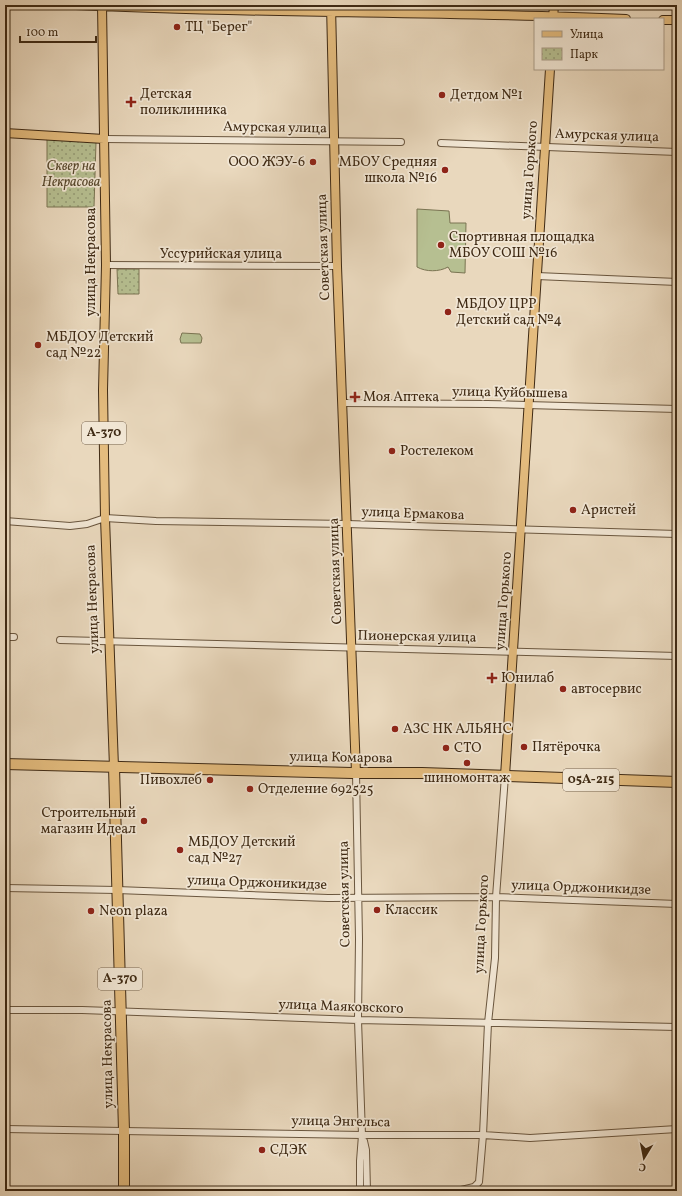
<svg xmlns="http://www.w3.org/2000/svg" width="682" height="1196" viewBox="0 0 682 1196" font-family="Vollkorn,serif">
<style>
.park{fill:url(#park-dots);stroke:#7a7452}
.pitch{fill:#b6bf91;stroke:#7a7452}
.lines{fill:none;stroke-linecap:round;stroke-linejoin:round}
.minor-casing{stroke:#6a563e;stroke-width:8}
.major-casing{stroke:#3f2a14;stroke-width:10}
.highway-casing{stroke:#3f2a14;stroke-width:12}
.minor{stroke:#f1e6d4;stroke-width:6}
.major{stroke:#e4bc7e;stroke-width:8}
.highway{stroke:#e4bc7e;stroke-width:10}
.poi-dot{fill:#8f2418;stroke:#f1e6d4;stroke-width:1.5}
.labels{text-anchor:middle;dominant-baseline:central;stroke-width:3.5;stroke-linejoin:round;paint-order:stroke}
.shield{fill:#f1e6d4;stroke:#74624e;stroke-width:1}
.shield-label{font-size:13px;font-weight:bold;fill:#3f2a14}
.poi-label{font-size:14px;fill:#3f2a14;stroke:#f1e6d4;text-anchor:start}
.street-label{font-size:14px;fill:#3f2a14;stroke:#f1e6d4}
.park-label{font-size:14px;font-style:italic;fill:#57482d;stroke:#f1e6d4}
</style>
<defs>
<pattern id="park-dots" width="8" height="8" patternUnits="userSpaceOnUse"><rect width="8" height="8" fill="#b6bf91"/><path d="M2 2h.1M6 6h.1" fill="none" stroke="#959b75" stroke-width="1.8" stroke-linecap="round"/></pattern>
</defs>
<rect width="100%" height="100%" fill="#e9d8bd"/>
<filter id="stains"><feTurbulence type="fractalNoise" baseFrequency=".005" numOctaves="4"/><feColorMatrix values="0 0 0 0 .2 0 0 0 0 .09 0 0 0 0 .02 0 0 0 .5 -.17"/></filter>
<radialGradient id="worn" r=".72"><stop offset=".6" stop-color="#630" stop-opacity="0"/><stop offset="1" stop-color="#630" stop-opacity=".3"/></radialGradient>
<path class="park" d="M47 139 96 142 94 207H47Z
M117 269H139V294H118Z"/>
<path class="pitch" d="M417 209 449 211 450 223H466L465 273 451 272 448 267C439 272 426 272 417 267Z
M182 333 200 334 202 338 201 343H181L180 339Z"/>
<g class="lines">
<defs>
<path id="minor" d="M104 139 401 142
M441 143 677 152
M106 265 337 266
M537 276 677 282
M343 403 487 404 677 409
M5 521 70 526 87 524 105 518 156 521 347 524 677 534
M5 637H14
M60 640 677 656
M356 773 359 939 358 1020 362 1135 360 1161V1191
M5 888 117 890 328 898 496 897 677 904
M5 1010H82L358 1020 677 1027
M5 1129 362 1135H483L530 1138 677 1129
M364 1141 366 1150 367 1191
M457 1191 474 1187 479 1182 483 1135 488 1023 495 958 496 897 505 776"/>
<path id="major" d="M76 5C259 14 442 11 626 19
M102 5 106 265 103 390 105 518 114 767
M331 5 337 266 356 773
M553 19 554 5
M663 20H677
M5 133 104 139
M505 776 550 69"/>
<path id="highway" d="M5 764 352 773H422L677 782
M114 767 124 1131V1191"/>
</defs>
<use href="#minor" class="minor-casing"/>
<use href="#major" class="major-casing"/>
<use href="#highway" class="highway-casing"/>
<use href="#minor" class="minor"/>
<use href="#major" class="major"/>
<use href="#highway" class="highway"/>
</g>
<g class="poi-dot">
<circle cx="177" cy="27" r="4"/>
<circle cx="442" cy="95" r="4"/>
<path d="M129 96h4v4h4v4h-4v4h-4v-4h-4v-4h4z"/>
<circle cx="313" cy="162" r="4"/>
<circle cx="445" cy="170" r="4"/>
<circle cx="441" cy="245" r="4"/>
<circle cx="448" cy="312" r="4"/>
<circle cx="38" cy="345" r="4"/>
<path d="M353 391h4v4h4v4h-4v4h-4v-4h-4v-4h4z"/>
<circle cx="392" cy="451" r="4"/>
<circle cx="573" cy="510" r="4"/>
<path d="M490 672h4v4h4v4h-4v4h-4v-4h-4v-4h4z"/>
<circle cx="563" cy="689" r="4"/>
<circle cx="395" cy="729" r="4"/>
<circle cx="524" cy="747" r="4"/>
<circle cx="446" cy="748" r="4"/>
<circle cx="467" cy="763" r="4"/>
<circle cx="210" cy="780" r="4"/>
<circle cx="250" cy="789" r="4"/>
<circle cx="144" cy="821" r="4"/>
<circle cx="180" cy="850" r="4"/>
<circle cx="377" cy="910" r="4"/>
<circle cx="91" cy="911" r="4"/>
<circle cx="262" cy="1150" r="4"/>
</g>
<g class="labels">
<g class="shield">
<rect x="82" y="422" width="44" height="22" rx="3"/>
<rect x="563" y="769" width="56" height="22" rx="3"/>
<rect x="98" y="968" width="44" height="22" rx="3"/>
</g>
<g class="shield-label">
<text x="104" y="433">А-370</text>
<text x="591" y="780">05А-215</text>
<text x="120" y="979">А-370</text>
</g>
<g class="poi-label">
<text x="185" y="27">ТЦ "Берег"</text>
<text x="140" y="94">Детская<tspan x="140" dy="16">поликлиника</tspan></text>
<text x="450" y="95">Детдом №1</text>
<text x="305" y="162" text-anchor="end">ООО ЖЭУ-6</text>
<text x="437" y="162" text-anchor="end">МБОУ Средняя<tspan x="437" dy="16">школа №16</tspan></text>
<text x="449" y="237">Спортивная площадка<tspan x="449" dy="16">МБОУ СОШ №16</tspan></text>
<text x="456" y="304">МБДОУ ЦРР<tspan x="456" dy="16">Детский сад №4</tspan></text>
<text x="46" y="337">МБДОУ Детский<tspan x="46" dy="16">сад №22</tspan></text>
<text x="363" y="397">Моя Аптека</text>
<text x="400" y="451">Ростелеком</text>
<text x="581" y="510">Аристей</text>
<text x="501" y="678">Юнилаб</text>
<text x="571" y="689">автосервис</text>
<text x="403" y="729">АЗС НК АЛЬЯНС</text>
<text x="532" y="747">Пятёрочка</text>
<text x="454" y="748">СТО</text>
<text x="467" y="778" text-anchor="middle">шиномонтаж</text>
<text x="202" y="780" text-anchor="end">Пивохлеб</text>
<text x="258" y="789">Отделение 692525</text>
<text x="136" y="813" text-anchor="end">Строительный<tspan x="136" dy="16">магазин Идеал</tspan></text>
<text x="188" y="842">МБДОУ Детский<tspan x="188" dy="16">сад №27</tspan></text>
<text x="385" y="910">Классик</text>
<text x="99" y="911">Neon plaza</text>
<text x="270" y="1150">СДЭК</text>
</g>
<g class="street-label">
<text transform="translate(275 128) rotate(1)">Амурская улица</text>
<text transform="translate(607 136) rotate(2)">Амурская улица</text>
<text transform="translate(530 170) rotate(-86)">улица Горького</text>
<text transform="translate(324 247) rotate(-92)">Советская улица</text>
<text x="221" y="254">Уссурийская улица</text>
<text transform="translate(91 262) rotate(-90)">улица Некрасова</text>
<text transform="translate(510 393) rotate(1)">улица Куйбышева</text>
<text transform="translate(413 514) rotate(2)">улица Ермакова</text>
<text transform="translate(336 571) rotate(-92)">Советская улица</text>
<text transform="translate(93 599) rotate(-92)">улица Некрасова</text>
<text transform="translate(504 601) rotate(-86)">улица Горького</text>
<text transform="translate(417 637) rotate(1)">Пионерская улица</text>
<text transform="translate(341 758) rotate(1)">улица Комарова</text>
<text transform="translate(257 883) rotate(2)">улица Орджоникидзе</text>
<text transform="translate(581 888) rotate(2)">улица Орджоникидзе</text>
<text transform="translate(345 894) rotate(-91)">Советская улица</text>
<text transform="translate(482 924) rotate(-87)">улица Горького</text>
<text transform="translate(341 1007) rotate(2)">улица Маяковского</text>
<text transform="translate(108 1054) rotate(-91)">улица Некрасова</text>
<text transform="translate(341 1122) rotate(1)">улица Энгельса</text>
</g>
<g class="park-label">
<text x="71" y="166">Сквер на<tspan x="71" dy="16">Некрасова</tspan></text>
</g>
</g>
<rect width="682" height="1196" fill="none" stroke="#e9d8bd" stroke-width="20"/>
<rect x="6" y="6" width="670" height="1184" fill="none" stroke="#3f2a14" stroke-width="2"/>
<rect x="10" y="10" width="662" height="1176" fill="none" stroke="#3f2a14"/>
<rect x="534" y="18" width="130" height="52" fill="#f1e6d4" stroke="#aa9b87"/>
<rect x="542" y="31" width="20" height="6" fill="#e4bc7e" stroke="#aa9b87"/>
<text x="570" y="38" font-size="12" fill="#3f2a14">Улица</text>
<rect x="542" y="48" width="20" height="12" fill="url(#park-dots)" stroke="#aa9b87"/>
<text x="570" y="58" font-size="12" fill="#3f2a14">Парк</text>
<g transform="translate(644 1158) rotate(190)" stroke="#f1e6d4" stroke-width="3" paint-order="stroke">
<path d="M0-3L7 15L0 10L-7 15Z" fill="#3f2a14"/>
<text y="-6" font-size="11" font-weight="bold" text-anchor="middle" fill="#3f2a14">С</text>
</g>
<path d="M20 36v6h76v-6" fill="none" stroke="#3f2a14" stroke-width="2"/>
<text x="26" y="36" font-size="12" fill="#3f2a14" stroke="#f1e6d4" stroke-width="3" paint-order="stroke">100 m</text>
<rect width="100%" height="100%" filter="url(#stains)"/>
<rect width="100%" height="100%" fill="url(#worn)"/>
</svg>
